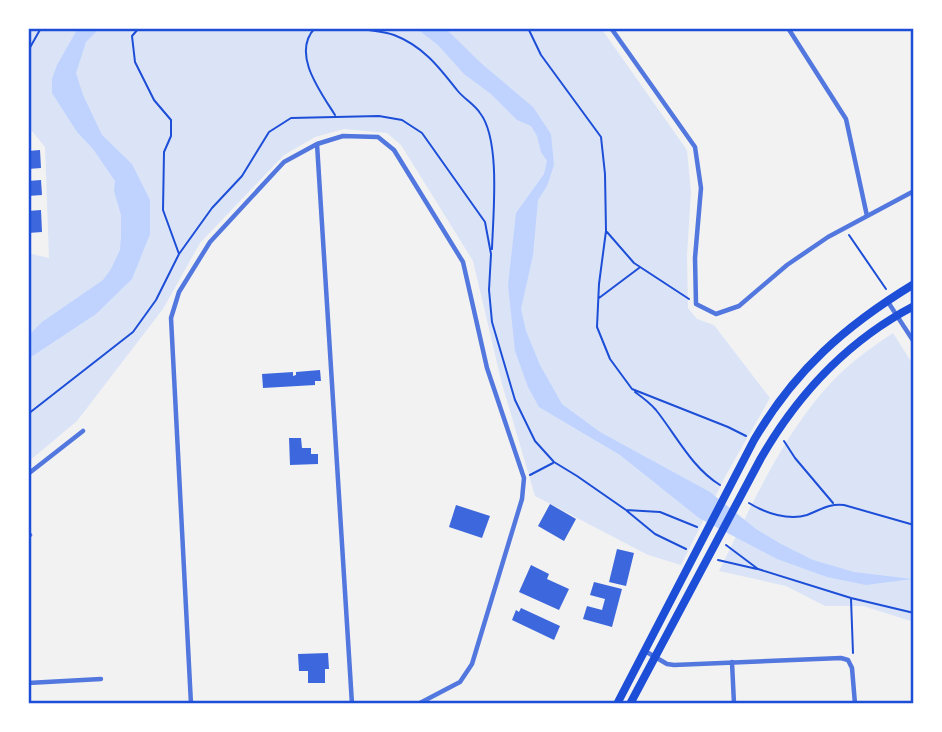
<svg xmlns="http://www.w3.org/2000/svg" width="942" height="732" viewBox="0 0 942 732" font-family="Ubuntu,sans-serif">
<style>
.green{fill:#dbe4f7}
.water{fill:#bfd3fe}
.building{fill:#3d67dc}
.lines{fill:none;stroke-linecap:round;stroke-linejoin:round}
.path{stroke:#1d4ed8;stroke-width:2}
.minor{stroke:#5277de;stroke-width:4.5}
.primary{stroke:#1d4ed8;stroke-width:8}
.neatline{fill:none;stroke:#1d4ed8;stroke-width:2.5}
</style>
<rect width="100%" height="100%" fill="#f2f2f2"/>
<path class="green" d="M28 28H601L687 150 691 192 687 256 688 308 697 319 714 325 770 398 726 475 681 565 648 555 535 496 502 384 473 261 401 145 387 133 344 129 315 137 284 155 200 243 163 309 77 421 28 462V253L49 258 45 147 32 131H28Z
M893 333 914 366V622L863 606H825L786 586 719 571C755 499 793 409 858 358 869 349 881 341 893 333Z"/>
<path class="water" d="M78 28H100L86 42 76 73 83 95 102 135 132 164 150 200V234L132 279 96 314 28 359V336L42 322 103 280 111 269 120 250 121 236V215L114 191 115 181 93 149 77 132 52 93V79L57 65Z
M416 28H445L482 64 533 107 551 134 554 165 547 186 538 200 533 255 521 309 526 331 540 365 562 404 600 432 710 492 756 529 781 544 813 560 854 572 912 579 866 585 827 577 777 559 699 518 620 455 539 407 528 387 515 351 508 285 516 213 544 174 547 161 541 152 537 136 531 126 517 120 491 94 464 74 438 45Z"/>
<path class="building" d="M40 150 41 168 28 169V151Z
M41 180 42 195 28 196V181Z
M41 210 42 232 28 233V211Z
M320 370 321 381H315V385L263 388 262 374 293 372V376L296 375V372Z
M289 438H301L302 448H311V454H318V464L290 465Z
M550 504 576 519 564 541 538 526Z
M456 505 490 516 482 538 449 527Z
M617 549 634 553 626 586 609 582Z
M531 565 549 574 547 579 569 589 559 610 519 592Z
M594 582 622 589 612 627 583 619 587 606 602 610 605 599 590 595Z
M521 608 560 626 554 640 512 620 516 610 519 612Z
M328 653 329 669H325V683H308V671H299L298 654Z"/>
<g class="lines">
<path class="path" d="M139 28 132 36 135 62 154 100 171 120V136L164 152 163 210 179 254
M315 28C291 53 320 91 335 115
M358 28C369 31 383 31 394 35 423 46 439 67 457 90 464 99 474 104 480 113 501 140 493 215 492 249
M528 28 541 55 601 137 605 174 606 231 599 284 597 327 610 359 632 389 728 427 746 436
M28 51 41 28
M607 232 634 263 689 299
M849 235 886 289
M599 298 639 268
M635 392C642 397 650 403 656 410 676 435 692 468 720 485
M28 414 133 332 156 300 179 254 212 208 242 176 269 132 291 118 379 116 402 120 422 133 485 222 491 254 489 290 492 322 515 400 535 441 554 462 577 476 626 510 660 512 697 527
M784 441 795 458 833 503
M530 475 553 463
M749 503C765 513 789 521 807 515 820 510 830 503 844 505L914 525
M627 511 655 534 686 549
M726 545 758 569 851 598 914 613
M718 560 757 569
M851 599 853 653"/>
<path class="minor" d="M611 28 695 147 701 188 695 258 696 304 716 314 739 306 787 265 828 237 914 191
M788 28 846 119 867 216
M317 144 352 704
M888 302 914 342
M28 474 83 431
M28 533 30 535
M645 651 667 664 674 665 841 658 848 660 852 668 855 704
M732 662 734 704
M28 683 101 679
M191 704 171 318 179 292 210 242 284 162 317 144 343 136 378 137 394 150 463 262 487 368 524 478 522 499 472 664 460 682 418 704"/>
<path class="primary" d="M617 704 754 440C795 370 845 326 914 284
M630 704 761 458C798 394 849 340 914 306"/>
</g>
<rect width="942" height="732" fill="none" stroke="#ffffff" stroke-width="60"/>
<rect x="30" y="30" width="882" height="672" class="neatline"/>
</svg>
